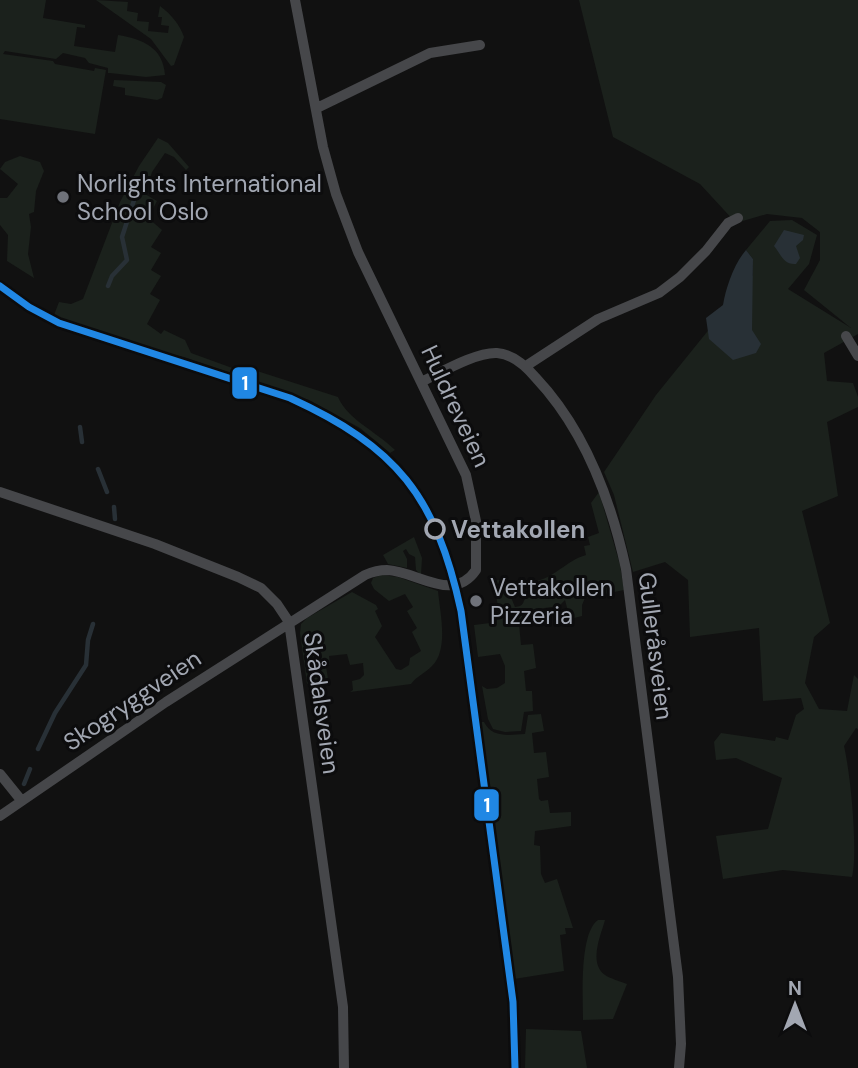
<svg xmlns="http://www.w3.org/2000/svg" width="858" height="1068" viewBox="0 0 858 1068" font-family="'DM Sans',sans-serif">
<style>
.green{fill:#1b211c}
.water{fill:#283036}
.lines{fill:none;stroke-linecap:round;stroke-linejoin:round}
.stream{stroke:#283036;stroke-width:4.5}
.street{stroke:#46474a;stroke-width:10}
.metro-1-casing{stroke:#0c0c0d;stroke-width:12}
.metro-1{stroke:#2087e4;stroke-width:7}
.poi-dot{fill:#6f727a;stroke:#0c0c0d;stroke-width:2.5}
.stop-dot{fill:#0c0c0d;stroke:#a2a7b2;stroke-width:3.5}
.labels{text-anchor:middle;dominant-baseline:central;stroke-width:6;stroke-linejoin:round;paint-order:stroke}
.poi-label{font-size:24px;fill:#a2a7b2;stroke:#0c0c0d;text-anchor:start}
.street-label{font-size:24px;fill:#a2a7b2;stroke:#0c0c0d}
.stop-label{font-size:24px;font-weight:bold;fill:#a2a7b2;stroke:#0c0c0d;text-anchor:start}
.line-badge{stroke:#0c0c0d;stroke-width:2.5}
.badge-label{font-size:19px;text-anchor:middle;font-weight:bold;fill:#fff}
</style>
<rect width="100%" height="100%" fill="#111"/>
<path class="green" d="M0 0H46L43 18 85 25V28L77 27 74 46 115 52 118 35C142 39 163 47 165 75L146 77 110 73H108V68L89 63 85 58 63 53 56 59 5 51 3 54 53 61 55 64 94 71 95 68 106 70 95 134 0 119Z
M96 0 128 2 127 11 138 13 137 21 149 22 148 31 168 33 169 26 161 25 162 17H158L160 6C171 14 180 25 184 37L174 65 171 66 151 39Z
M579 0H858V334L824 353 827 381 853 383 858 397V407L827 422 838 496 802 511 830 623 814 637 805 683 819 709 847 711 854 675 858 679V729L856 728 844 746C851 776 858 853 852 877L783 870 723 879 716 836 768 829 782 778 736 758 716 760 714 742 721 733 775 741 776 737 788 740 796 715 804 709 801 698 763 701 759 628 690 637 688 580 665 562 633 572 614 495 604 472 656 395 753 275V259L746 250 770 221 792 220 817 235 809 264 788 289 851 328 804 290 820 260V232L802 218 767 214 736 223 700 184 613 137Z
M114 80 161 82 166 85 162 98 157 100 125 95V88L113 86Z
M158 138 168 143 189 167 186 170 174 157 165 153 152 172 145 194 157 201 148 218 162 230 151 247 161 253 151 270 161 276 150 294 160 300 147 324 161 334 164 330 185 340 191 353 246 373 248 368 338 397C347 419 377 432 395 450L390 453 360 428 309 400 184 357C140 349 94 335 54 315L59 302 71 304 83 299 120 202 139 166Z
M20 156 40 162 44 171 36 191 34 212 29 214 31 227 28 254 34 278 7 261 8 235 0 225V198H7L18 184 0 169 5 162Z
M599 492 620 565 624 590 585 598 582 605V616L570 619 565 600 559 606 530 610 531 623 519 624 521 645 533 644 536 668 524 671 526 691H532L533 711 524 712 521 731 505 732 493 729 488 719 482 686 487 689 497 688 505 683V666L500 654 478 657 474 625 490 623 489 619 500 616 493 581 505 579 504 589 510 595 515 607C525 606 522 602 527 596 530 593 536 591 539 589L537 581C558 575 566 561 586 555L584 546 590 545 588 537 599 533 591 503Z
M414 537 422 558 421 575 416 570 415 557 409 554 406 549 403 551 407 559V568L388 564 383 555Z
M381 575 398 577 438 591C440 613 449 649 432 666 425 673 417 676 411 684L350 692 353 690 352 681 360 679 364 675 363 663 350 665 347 654 329 656 330 665 326 666 328 679 307 684 300 633 301 624 307 618 352 592 376 605 378 609 375 611 382 626 375 637 396 669 401 670 409 665 410 658 421 651 412 632 417 628 407 611 413 607 405 594 389 601 374 589 371 583 373 578Z
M541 714 544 731 532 733 534 753 546 752 549 777 537 779 539 799 541 801 548 800 550 813 571 812V826L535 831 534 845 540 846 541 874 545 883 557 879 573 928H565L566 934 560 935 564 971 514 979 480 722H484C492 738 508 735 525 734L528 715Z
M598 920H605C601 935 588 963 605 975 611 979 620 981 627 984L613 1019 583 1020C583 998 579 933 598 920Z
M526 1029 581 1031 587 1068H525Z"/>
<path class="water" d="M784 230 804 235 803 240 796 246 800 258 796 264C783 265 781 254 774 246Z
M746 250 753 259 752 330 761 344 756 353 733 360 709 339 706 318 723 305C726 287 734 264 746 250Z"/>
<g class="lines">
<path class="stream" d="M108 286 112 276 127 260 122 237 136 194
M80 427 82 442
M98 469 107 492
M114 507 115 519
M38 749 55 713 86 665 88 640 93 624
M24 784 30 769"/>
<path class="street" d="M317 108 430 53 480 45
M846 336 858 356
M526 366 598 319 659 293 680 277 706 251 728 223 738 218
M423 381C442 372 476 352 497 353 513 354 526 366 536 378 585 430 611 500 626 569L678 977 681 1044 679 1068
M0 492 155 544 238 577 261 588 277 604 289 622 343 1007 344 1068
M0 774 21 800
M0 816 166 702 365 575C372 572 379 570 387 570 417 571 453 604 476 570V521L466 475 358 252 336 194 323 147 295 0"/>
<defs>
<path id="metro-1" d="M0 286 29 307 59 323 290 398C397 447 436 496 461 611L513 1002 515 1068"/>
</defs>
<use href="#metro-1" class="metro-1-casing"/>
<use href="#metro-1" class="metro-1"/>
</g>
<g class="poi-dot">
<circle cx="63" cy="197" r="7"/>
<circle cx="476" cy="601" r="7"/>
</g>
<circle class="stop-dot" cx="435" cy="529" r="9"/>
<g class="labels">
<g class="poi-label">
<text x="77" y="183">Norlights International<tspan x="77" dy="28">School Oslo</tspan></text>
<text x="490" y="587">Vettakollen<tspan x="490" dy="28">Pizzeria</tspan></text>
</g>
<g class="street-label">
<text transform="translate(456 406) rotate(65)">Huldreveien</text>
<text transform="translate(656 646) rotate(83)">Gulleråsveien</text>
<text transform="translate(132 700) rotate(-34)">Skogryggveien</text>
<text transform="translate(322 703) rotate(82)">Skådalsveien</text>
</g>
<g class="stop-label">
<text x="451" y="529">Vettakollen</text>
</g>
</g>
<g class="line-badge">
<rect x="231" y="366" width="27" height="34" rx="7" fill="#2087e4"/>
<rect x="473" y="788" width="27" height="34" rx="7" fill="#2087e4"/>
</g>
<g class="badge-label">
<text x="245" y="390">1</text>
<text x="487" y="812">1</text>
</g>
<g transform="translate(795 1005)" stroke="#0c0c0d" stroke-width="5" paint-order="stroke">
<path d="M0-5L12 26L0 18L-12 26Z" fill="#a2a7b2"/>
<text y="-10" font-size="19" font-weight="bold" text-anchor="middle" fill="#a2a7b2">N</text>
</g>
</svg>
